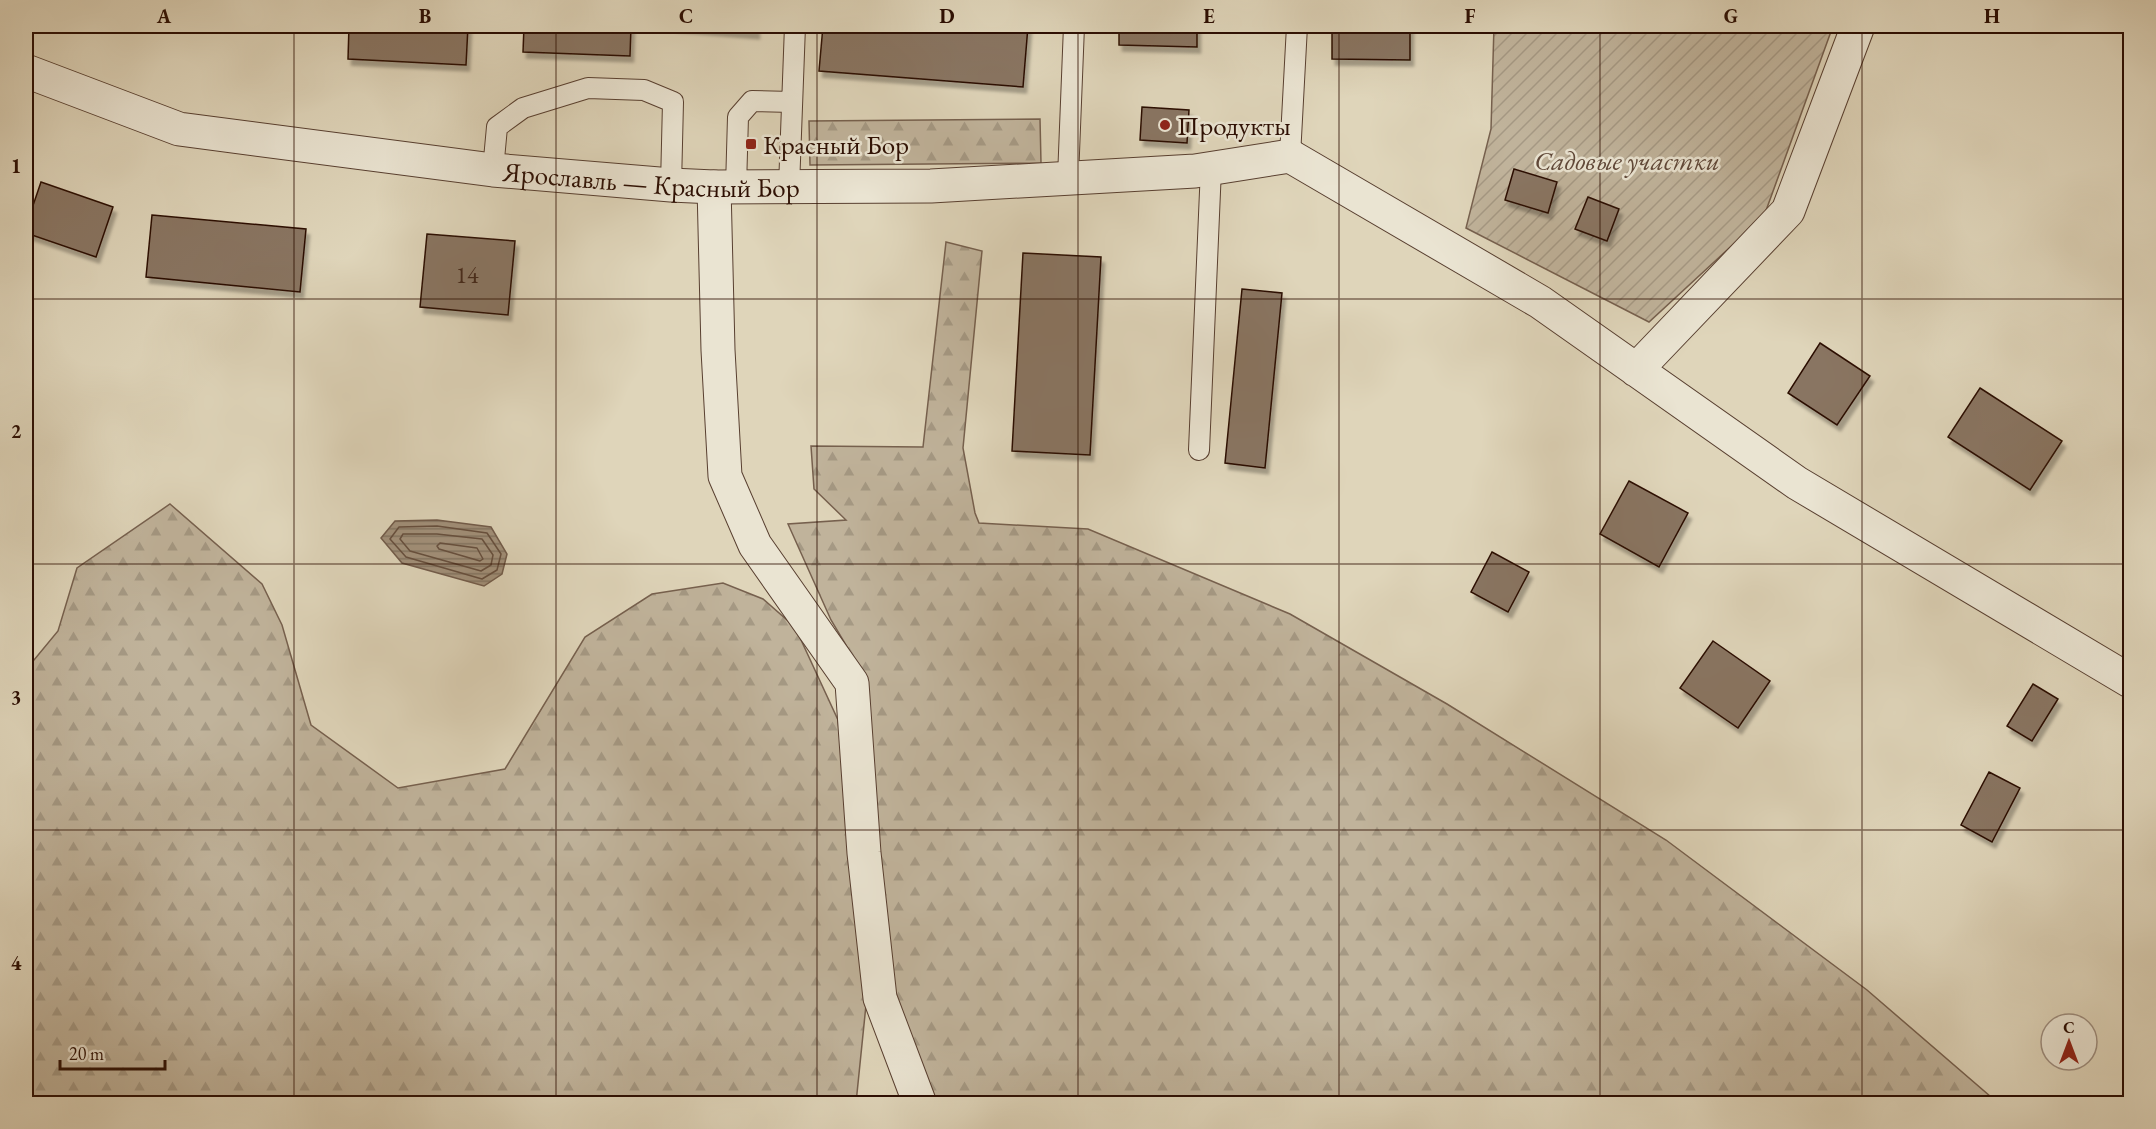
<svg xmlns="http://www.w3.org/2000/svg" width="2156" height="1129" viewBox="0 0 2156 1129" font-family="'EB Garamond',serif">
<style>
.forest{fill:url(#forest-firs);stroke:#76604e;stroke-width:1.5}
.garden{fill:url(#garden-furrows);stroke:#76604e;stroke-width:1.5}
.water{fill:url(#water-rules);stroke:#725c4b;stroke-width:1.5}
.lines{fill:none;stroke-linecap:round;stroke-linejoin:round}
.shore{stroke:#664f3e;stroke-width:1.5}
.building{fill:#897562;stroke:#2b0d02;stroke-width:1.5;filter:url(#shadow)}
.service-casing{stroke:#583f30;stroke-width:22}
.minor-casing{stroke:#583f30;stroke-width:35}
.tertiary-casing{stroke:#583f30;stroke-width:35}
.service{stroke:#eae4d2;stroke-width:20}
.minor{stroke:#eae4d2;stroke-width:33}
.tertiary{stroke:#eae4d2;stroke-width:33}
.grid{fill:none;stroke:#2b0d02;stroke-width:1.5;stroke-opacity:0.55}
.poi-dot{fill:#8f2418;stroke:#eae4d2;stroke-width:2}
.labels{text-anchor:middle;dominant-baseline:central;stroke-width:5;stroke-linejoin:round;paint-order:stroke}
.number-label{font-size:24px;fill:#42271a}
.poi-label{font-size:27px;fill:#2b0d02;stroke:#eae4d2;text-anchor:start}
.park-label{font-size:27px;font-style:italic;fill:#5f4738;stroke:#eae4d2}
.street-label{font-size:27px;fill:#2b0d02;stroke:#eae4d2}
.neatline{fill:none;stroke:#2b0d02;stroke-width:2}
.grid-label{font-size:20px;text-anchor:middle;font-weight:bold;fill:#2b0d02}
</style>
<defs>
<pattern id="forest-firs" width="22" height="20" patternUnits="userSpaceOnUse" patternTransform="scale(1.5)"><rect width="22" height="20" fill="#c0b39b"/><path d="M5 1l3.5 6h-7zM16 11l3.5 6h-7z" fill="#a59984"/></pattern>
<pattern id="garden-furrows" width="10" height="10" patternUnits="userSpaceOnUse" patternTransform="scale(1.5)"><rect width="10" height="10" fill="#c0b39b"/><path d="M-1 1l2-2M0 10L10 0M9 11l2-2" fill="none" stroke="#a59984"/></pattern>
<pattern id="water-rules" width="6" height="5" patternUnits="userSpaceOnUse" patternTransform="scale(1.5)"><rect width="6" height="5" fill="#a2917b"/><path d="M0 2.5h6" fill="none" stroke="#847563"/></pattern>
<filter id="shadow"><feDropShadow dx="3.5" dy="6" stdDeviation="1.5" flood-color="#0004"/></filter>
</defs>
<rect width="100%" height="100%" fill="#dfd5ba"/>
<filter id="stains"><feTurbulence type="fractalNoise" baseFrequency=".00333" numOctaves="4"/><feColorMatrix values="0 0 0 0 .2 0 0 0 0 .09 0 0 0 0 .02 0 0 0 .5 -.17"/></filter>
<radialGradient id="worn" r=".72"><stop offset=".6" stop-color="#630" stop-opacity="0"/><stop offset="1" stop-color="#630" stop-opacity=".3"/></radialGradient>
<path class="forest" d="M1040 119 1041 163 810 165 809 121Z
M946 242 982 251 963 448 975 513 979 523 1088 529 1290 614 1447 704 1666 840 1867 990 1998 1103H935L896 997 876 855 865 677 831 620 788 524 846 520 814 489 811 446 923 447Z
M170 504 262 584 282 625 311 725 398 788 505 769 585 637 652 594 723 583 763 599 795 627 838 720 866 1005 856 1103 26 1104V701L29 666 58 631 77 568Z"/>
<path class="garden" d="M1494 26H1833L1764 216 1649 322 1466 228 1491 129Z"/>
<path class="water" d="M437 520 491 527 507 554 502 574 484 586 402 563 381 538 395 521Z"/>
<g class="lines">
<path class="shore" d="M437 526 487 533 501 554 497 570 482 579 406 557 390 539 399 527Z
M403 534H437L482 539 493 555 491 565 481 571 410 551 400 539Z
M440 543 477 548 483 559 480 561 439 549 437 546Z"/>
</g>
<path class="building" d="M349 26H468L466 65 348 59Z
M524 26H631L630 56 523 52Z
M673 26H756V33Z
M823 26H1028L1023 87 819 71Z
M1119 26H1197V47L1119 45Z
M1332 26H1410V60L1332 59Z
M1142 107 1189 110 1187 143 1140 140Z
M1514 169 1557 182 1548 213 1505 200Z
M41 182 113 207 96 257 26 233V226Z
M1588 197 1619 209 1607 241 1575 229Z
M152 215 306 229 300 292 146 277Z
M427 234 515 241 508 315 420 307Z
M1023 253 1101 257 1090 455 1012 451Z
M1242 289 1282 293 1265 468 1225 463Z
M1820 343 1870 376 1837 425 1788 393Z
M1980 388 2062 441 2030 490 1948 437Z
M1629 481 1688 513 1659 567 1600 534Z
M1492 552 1529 572 1508 612 1471 592Z
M2130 566V583L2123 580Z
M1713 641 1770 681 1738 728 1680 688Z
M2033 684 2058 699 2032 741 2007 726Z
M1989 772 2020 788 1992 842 1961 825Z"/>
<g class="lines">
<defs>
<path id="service" d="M1290 156 1297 26
M493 170 497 127 523 108 588 88 644 90 673 102 671 185
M1068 178 1074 26
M736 187 738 117 752 101 792 102
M789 187 795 26
M1199 450 1211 168"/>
<path id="minor" d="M1290 156 1540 302 1797 483 2130 681
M714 187 718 350 725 476 755 545 852 683 864 853 880 998 920 1104
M1636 370 1788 211 1858 26"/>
<g id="tertiary">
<path id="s1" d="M26 71 179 129 493 170 671 185 714 187 931 186 1195 171 1290 156"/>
</g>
</defs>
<use href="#service" class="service-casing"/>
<use href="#minor" class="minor-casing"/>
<use href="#tertiary" class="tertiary-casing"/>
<use href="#service" class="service"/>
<use href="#minor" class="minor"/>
<use href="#tertiary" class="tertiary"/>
</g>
<path class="grid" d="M294 26V1104M556 26V1104M817 26V1104M1078 26V1104M1339 26V1104M1600 26V1104M1862 26V1104M26 299H2130M26 564H2130M26 830H2130"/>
<g class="poi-dot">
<circle cx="1165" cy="125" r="6"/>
<rect x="745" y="138" width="12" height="12" rx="3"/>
</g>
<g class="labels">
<g class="number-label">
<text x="467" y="274">14</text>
</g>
<g class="poi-label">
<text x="1177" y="125">Продукты</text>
<text x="763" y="144">Красный Бор</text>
</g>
<g class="park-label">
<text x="1627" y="160">Садовые участки</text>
</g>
<g class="street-label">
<text stroke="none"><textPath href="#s1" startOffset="639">Ярославль — Красный Бор</textPath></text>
</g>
</g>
<rect width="2156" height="1129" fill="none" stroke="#dfd5ba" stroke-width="66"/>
<g transform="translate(2069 1042)"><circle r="28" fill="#eae4d2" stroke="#9e8e7f" stroke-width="1.5"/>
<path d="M0-4.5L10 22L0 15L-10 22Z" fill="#8f2418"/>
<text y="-9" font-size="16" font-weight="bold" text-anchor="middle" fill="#2b0d02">С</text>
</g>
<path d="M60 1060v9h105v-9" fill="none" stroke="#2b0d02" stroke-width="3"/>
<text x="69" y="1060" font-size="18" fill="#2b0d02" stroke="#eae4d2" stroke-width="4.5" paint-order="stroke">20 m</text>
<rect x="33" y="33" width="2090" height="1063" class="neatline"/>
<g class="grid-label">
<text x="164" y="23">A</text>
<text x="425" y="23">B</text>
<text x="686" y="23">C</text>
<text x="947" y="23">D</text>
<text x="1209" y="23">E</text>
<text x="1470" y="23">F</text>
<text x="1731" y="23">G</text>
<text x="1992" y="23">H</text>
<text x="16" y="173">1</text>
<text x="16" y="438">2</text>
<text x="16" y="704">3</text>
<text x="16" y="970">4</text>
</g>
<rect width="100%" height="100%" filter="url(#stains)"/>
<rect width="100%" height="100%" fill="url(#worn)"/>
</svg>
